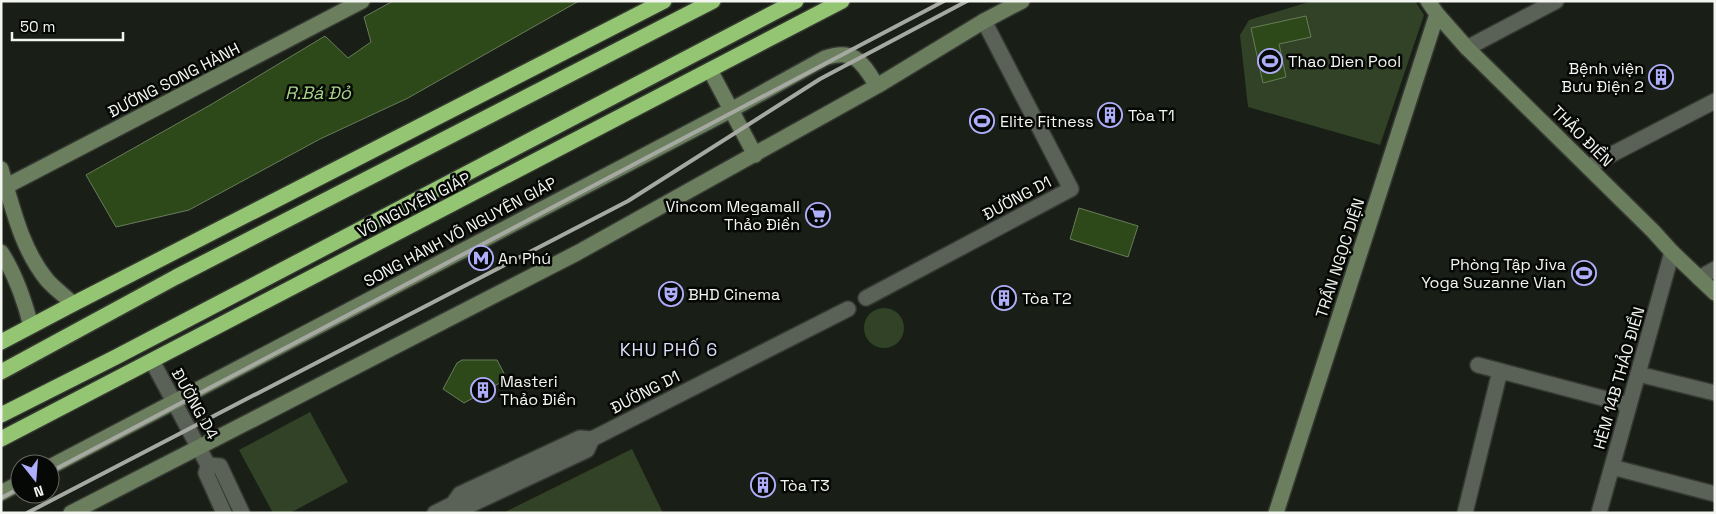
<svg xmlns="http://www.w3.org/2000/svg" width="1716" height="514" viewBox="0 0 1716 514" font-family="'Space Grotesk',sans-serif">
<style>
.green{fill:#314226}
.water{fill:#2d4819;stroke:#687c5a}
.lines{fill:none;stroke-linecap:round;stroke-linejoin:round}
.street-casing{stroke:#353832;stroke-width:18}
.secondary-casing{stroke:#353832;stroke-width:18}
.highway-casing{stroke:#353832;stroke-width:18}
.street{stroke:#5a6156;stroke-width:15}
.secondary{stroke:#6b7f5e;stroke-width:15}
.highway{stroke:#93c572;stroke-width:15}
.rail{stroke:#a5a9a2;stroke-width:4}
.labels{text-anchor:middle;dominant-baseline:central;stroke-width:5;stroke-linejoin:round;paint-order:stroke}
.poi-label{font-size:16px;fill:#f3f6f0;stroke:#060805;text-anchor:start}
.street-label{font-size:16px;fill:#f3f6f0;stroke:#060805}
.water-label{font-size:18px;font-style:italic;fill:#a6d48a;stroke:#060805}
.neighbourhood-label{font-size:18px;letter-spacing:1px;fill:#dddefc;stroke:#060805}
</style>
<rect width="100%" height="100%" fill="#191f16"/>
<path class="green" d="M1312 1H1415L1424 15 1380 145 1248 107 1240 35 1249 20Z
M864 328a20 20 0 1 1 40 0a20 20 0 1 1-40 0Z
M310 412 348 482 290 513H273L239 450Z
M632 449 663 513H503Z"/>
<path class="water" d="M393 1H579L408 98 320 139 189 210 116 227 86 175 212 104 325 36 348 58 371 42 364 17Z
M1306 16 1311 37 1279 44 1286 77 1263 83 1251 28Z
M1079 208 1138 226 1128 257 1070 239Z
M462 360H497L507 379 464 403 443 389 457 363Z"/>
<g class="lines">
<defs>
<path id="street" d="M1467 48 1556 1
M1589 168 1597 162 1715 101
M1699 278 1715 269
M866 298 1071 189 984 21
M152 361 208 465 206 473 224 513
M1478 365 1629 405
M1638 374 1715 393
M592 439 848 309
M208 465 220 466 242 513
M1612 467 1715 494
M435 513 453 504 460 494 580 438 592 439 587 450 466 507 453 504
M1465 513 1500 371
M1599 513 1672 252"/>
<path id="secondary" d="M1428 1 1437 14 1467 48 1653 231 1672 252 1715 293
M710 70 755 155
M1 169C13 208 21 248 47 280 55 289 65 296 73 304
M1 189 362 1
M1 252C16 275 24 299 31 326
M50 467 731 110 825 58C855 47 863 64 877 86
M1 493 20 483
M71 513 577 253 877 86 984 21 1022 1
M1276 513 1437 14"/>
<path id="highway" d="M1 342 73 304 664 1
M1 372 176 277 713 1
M1 415 116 357 796 1
M1 439 842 1"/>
</defs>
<use href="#street" class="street-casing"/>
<use href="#secondary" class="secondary-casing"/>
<use href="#highway" class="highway-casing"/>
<use href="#street" class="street"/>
<use href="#secondary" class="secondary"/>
<use href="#highway" class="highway"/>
<path class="rail" d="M50 472 944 1
M1 498 20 488
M27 513 628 201 820 79 967 1"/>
</g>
<defs>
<symbol id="stadium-ring" viewBox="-11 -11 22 22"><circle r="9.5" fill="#060805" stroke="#afaefa" stroke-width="1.5"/><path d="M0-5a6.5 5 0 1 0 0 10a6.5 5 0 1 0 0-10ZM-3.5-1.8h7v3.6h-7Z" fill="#afaefa"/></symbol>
<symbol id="building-ring" viewBox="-11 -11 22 22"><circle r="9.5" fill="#060805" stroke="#afaefa" stroke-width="1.5"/><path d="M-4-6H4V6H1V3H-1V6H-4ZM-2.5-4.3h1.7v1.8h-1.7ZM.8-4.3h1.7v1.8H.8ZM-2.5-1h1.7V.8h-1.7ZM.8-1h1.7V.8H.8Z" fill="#afaefa"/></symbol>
<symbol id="supermarket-ring" viewBox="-11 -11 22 22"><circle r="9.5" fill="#060805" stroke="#afaefa" stroke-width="1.5"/><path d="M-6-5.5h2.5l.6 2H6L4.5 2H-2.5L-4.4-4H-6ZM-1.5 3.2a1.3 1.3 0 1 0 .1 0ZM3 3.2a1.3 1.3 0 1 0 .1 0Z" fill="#afaefa"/></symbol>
<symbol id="metro-ring" viewBox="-11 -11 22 22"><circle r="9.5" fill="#060805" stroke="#afaefa" stroke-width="1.5"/><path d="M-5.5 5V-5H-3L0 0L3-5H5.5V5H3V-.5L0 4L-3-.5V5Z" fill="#afaefa"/></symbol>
<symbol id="theatre-ring" viewBox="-11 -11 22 22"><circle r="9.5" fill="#060805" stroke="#afaefa" stroke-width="1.5"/><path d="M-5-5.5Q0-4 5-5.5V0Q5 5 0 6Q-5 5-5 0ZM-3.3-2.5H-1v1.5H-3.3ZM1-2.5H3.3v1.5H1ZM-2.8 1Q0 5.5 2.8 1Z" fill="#afaefa"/></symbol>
</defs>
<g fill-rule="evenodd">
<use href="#stadium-ring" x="1256" y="47" width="28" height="28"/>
<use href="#building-ring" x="1647" y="63" width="28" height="28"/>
<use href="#building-ring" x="1096" y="101" width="28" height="28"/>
<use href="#stadium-ring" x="968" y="107" width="28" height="28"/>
<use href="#supermarket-ring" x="804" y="201" width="28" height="28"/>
<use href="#metro-ring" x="467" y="244" width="28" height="28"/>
<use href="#stadium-ring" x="1570" y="259" width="28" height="28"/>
<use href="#theatre-ring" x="657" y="280" width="28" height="28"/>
<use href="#building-ring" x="990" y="284" width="28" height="28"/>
<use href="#building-ring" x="469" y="376" width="28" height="28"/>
<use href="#building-ring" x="749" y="471" width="28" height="28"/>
</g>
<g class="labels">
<g class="poi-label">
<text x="1288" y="61">Thao Dien Pool</text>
<text x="1644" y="68" text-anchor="end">Bệnh viện<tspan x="1644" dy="18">Bưu Điện 2</tspan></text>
<text x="1128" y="115">Tòa T1</text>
<text x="1000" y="121">Elite Fitness</text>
<text x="800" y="206" text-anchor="end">Vincom Megamall<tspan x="800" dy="18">Thảo Điền</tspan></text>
<text x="498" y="258">An Phú</text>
<text x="1566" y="264" text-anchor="end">Phòng Tập Jiva<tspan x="1566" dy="18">Yoga Suzanne Vian</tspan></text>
<text x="688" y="294">BHD Cinema</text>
<text x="1022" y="298">Tòa T2</text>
<text x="500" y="381">Masteri<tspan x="500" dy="18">Thảo Điền</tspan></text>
<text x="780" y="485">Tòa T3</text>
</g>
<g class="street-label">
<text transform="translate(174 80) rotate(-27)">ĐƯỜNG SONG HÀNH</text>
<text transform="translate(1582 136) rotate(45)">THẢO ĐIỀN</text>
<text transform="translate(1017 198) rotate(-28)">ĐƯỜNG D1</text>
<text transform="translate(414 205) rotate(-27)">VÕ NGUYÊN GIÁP</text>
<text transform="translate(460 232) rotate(-28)">SONG HÀNH VÕ NGUYÊN GIÁP</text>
<text transform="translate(1340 258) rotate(-72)">TRẦN NGỌC DIỆN</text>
<text transform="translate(1619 378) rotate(-74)">HẺM 14B THẢO ĐIỀN</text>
<text transform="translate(645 392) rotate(-27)">ĐƯỜNG D1</text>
<text transform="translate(195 404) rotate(61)">ĐƯỜNG D4</text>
</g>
<g class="water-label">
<text x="318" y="92">R.Bá Đỏ</text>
</g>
<g class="neighbourhood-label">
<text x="669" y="349">KHU PHỐ 6</text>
</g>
</g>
<rect width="1716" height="514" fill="none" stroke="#f3f6f0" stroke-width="5"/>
<g transform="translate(35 479) rotate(163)"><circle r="24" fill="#060805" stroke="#656763"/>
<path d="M0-4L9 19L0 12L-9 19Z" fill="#afaefa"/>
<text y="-8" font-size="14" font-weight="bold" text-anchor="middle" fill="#f3f6f0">N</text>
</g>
<path d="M12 32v8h111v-8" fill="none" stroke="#f3f6f0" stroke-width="2.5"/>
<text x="20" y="32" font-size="15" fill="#f3f6f0" stroke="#060805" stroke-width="4" paint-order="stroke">50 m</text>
</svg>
